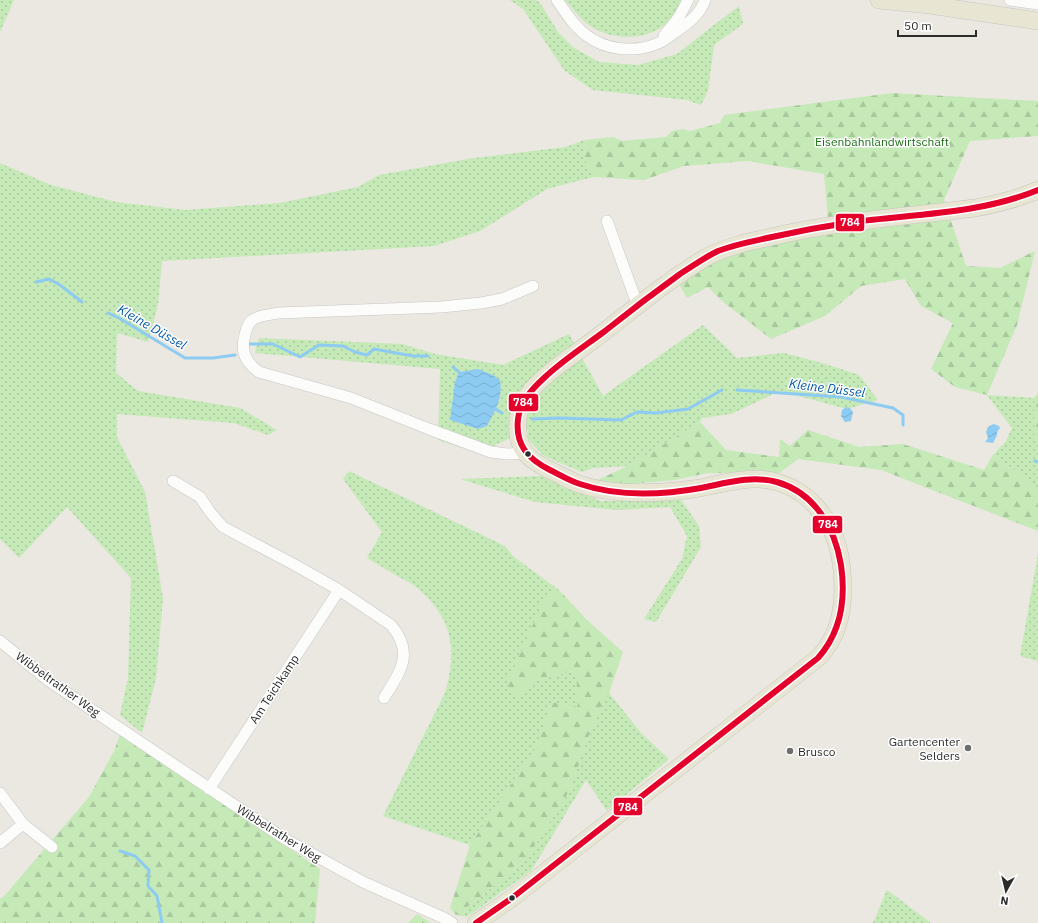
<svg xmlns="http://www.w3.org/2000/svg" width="1038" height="923" viewBox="0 0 1038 923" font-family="'IBM Plex Sans',sans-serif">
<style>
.grass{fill:url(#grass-dots)}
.forest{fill:url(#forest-firs)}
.water{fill:url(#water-waves)}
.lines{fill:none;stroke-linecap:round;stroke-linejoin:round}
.stream{stroke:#8ecbf2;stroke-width:3}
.street-casing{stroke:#c7c6c6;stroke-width:12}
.primary-casing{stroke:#c6c5c2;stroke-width:18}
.street{stroke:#fcfcfa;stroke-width:11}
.primary{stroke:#e8e6d3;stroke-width:17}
.bus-1-casing{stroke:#fff;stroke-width:9}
.bus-1{stroke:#e4002b;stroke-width:6}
.bus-dot{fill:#2c2c2c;stroke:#fff;stroke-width:1.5}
.poi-dot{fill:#6e6e6b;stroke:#fff;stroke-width:1.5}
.labels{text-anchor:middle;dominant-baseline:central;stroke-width:3;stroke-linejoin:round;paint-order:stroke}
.park-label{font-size:12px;fill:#1b7014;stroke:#fff}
.street-label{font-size:12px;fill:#2c2c2c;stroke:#fff}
.poi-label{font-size:12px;fill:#2c2c2c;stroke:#fff;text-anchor:end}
.water-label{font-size:13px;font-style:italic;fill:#0259a9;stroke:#fff}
.line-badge{stroke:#fff;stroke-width:1.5}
.badge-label{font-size:11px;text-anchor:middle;font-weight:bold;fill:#fff}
</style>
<defs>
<pattern id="grass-dots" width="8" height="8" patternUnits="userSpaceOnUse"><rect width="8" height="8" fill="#c5e9b7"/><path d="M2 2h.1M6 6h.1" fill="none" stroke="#a9c89e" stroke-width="1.8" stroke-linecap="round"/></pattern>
<pattern id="forest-firs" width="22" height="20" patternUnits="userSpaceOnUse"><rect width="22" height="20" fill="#c5e9b7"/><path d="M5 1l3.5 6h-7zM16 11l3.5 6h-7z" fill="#a9c89e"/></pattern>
<pattern id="water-waves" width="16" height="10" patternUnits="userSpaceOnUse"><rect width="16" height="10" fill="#8ecbf2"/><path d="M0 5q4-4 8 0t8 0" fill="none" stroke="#7baed0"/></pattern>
</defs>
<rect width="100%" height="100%" fill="#eae8e1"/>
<path class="grass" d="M0 0H14L0 32Z
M510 0H536L540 3 558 32 574 48 599 62 638 65 677 54 705 32 739 6 743 24 714 45 708 91 701 105 687 100 593 90 565 71 523 9Z
M565 0H683C678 10 672 21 662 27 643 40 614 40 594 28 582 22 574 10 565 0Z
M584 140 585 159 593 177 547 189 480 231 434 246 162 261 158 305 148 342 117 333 116 373 138 391 240 408 277 430 268 435 234 423 117 414V437L145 492 163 598 156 678 142 733 120 715 128 678 131 578 67 507 19 558 0 539V163L51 185 116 202 185 210 280 203 358 187 379 175 474 158 566 147Z
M703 325 737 358 784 353 822 363 859 375 878 400 847 409 780 391 731 414 702 418 700 422 628 466 593 468 582 472 544 456 528 439V430L478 453 438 440 440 369 255 353 259 338 402 344 435 354 503 365 569 334 603 396Z
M987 395 1034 398V438L1038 439V487L993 455 1006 441 1012 428Z
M349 471 505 546 514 557 559 590 544 600 518 695 533 681 577 670 578 708 552 702 535 749 470 845 383 816 445 693C458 647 452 617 415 586 410 582 404 580 399 577 388 571 378 564 367 558L382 532 343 479Z
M541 476 564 487 601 501 681 500 699 526 701 547 656 622 644 619 682 559 687 536 670 507 617 510 535 502 460 479Z
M1038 554V661L1020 656Z
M609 693 642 734 669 759 607 811 586 780 531 871 467 917 456 915 478 899 527 858 570 790 591 729Z
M887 890 931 923H873Z"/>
<path class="forest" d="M892 93 1038 101V136L970 141 944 200 966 266 1000 268 1035 251 1017 325 987 395 955 387 931 369 953 323 921 306 905 279 861 286 825 316 771 339 722 301 708 287 687 298 678 282 713 258 829 230 824 174 748 161 684 166 644 180 593 177 585 159 584 140 613 137 622 141 666 137 672 131 683 129 690 131 720 123 724 115Z
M1038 393V439L1034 438V398Z
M700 422 726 450 779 457 780 439 790 446 808 430 859 447 903 444 984 470 993 455 1038 487V531L881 470 798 459 778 474 708 473 675 480 630 484 593 482 628 466Z
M559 590 586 619 623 652 609 693 591 729 570 790 527 858 478 899 456 915 450 908 470 845 535 749 552 702 578 707 576 670 533 681 518 695 505 687 544 600Z
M120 735 320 869 315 923H0V899L5 895 89 797 114 751Z
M417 914 431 923H408Z"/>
<path class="water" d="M478 369 493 375 500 380C503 400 495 410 487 426L478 429 450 420 455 382 459 372Z
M846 407 850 408 853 412 851 421 845 422 841 416 842 410Z
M994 424 999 426 1000 428 997 432V435L993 443 985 442 988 438 986 432 988 427Z"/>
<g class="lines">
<path class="stream" d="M36 282 49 279 60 285 82 302
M108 313 119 318 185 358H213L235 355
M249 344H273L300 357 319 345 343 346 355 352 367 355 374 349 413 356H428
M453 367 462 375
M737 390 841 397 893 408 903 415V425
M494 408 502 413
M532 419 559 418 621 420 637 412 656 413 688 409 722 390
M1035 461 1038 462
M120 851 135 856 149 870 148 886 157 896 162 923"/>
<defs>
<path id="street" d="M557 0C565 12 574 26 586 35 605 50 634 53 656 44 662 42 669 37 674 33 687 24 700 15 705 0
M1010 0 1038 4
M664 36 679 17 688 0
M607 221 638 306
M526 453 507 454 491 452 429 429 351 398 259 372C246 363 240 351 245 335 246 330 248 324 251 321 258 315 270 315 278 313L441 307 481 303 502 299 533 286
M173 481 200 497 210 512 223 527 295 565 339 590 209 789
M339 590 391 625C415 653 400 672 384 698
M0 641 49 681 285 839 363 882 446 919 452 923
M0 793 23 824 52 847
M0 843 23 824"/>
<path id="primary" d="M879 0 930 5 1038 21
M476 923 512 898 818 658C841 635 845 602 842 571 838 524 810 483 759 479 737 478 714 486 693 489 656 494 614 496 579 484 573 482 566 478 560 475 549 470 538 465 529 457 514 442 515 415 525 399 538 377 571 357 592 341 629 313 665 282 705 258 716 251 731 247 744 243 756 240 768 238 780 235 844 221 910 216 975 208 997 204 1017 199 1038 190"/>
</defs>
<use href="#street" class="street-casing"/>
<use href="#primary" class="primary-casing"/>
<use href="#street" class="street"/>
<use href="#primary" class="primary"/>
<defs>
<path id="bus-1" d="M476 923 512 898 818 658C841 632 846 599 841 565 835 528 815 493 777 482 752 475 726 483 701 488 662 495 618 497 580 484 570 481 560 475 550 470 528 459 515 445 518 419 520 402 532 389 544 378 563 360 585 346 605 331 630 311 655 292 680 274 693 266 705 257 718 251 736 244 754 241 772 237 799 231 826 226 853 222 915 214 980 214 1038 190"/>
</defs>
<use href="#bus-1" class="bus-1-casing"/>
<use href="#bus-1" class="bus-1"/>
</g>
<g class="bus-dot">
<circle cx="528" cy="454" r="3.5"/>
<circle cx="512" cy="898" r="3.5"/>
</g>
<g class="poi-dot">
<circle cx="968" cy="748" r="4"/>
<circle cx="790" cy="751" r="4"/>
</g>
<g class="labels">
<g class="park-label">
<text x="882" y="141">Eisenbahnlandwirtschaft</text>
</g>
<g class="street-label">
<text transform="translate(58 684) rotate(36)">Wibbeltrather Weg</text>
<text transform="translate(274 689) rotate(-57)">Am Teichkamp</text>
<text transform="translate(279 833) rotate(32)">Wibbelrather Weg</text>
</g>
<g class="poi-label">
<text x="960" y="741">Gartencenter<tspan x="960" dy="14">Selders</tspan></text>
<text x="798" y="751" text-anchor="start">Brusco</text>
</g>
<g class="water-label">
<text transform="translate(152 327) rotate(30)">Kleine Düssel</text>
<text transform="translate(827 388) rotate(7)">Kleine Düssel</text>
</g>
</g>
<g class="line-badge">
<rect x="835" y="213" width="30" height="19" rx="4" fill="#e4002b"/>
<rect x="508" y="393" width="31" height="19" rx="4" fill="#e4002b"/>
<rect x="812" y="515" width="31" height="19" rx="4" fill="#e4002b"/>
<rect x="613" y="797" width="30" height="19" rx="4" fill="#e4002b"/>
</g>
<g class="badge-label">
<text x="850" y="226">784</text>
<text x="523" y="406">784</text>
<text x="828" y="528">784</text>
<text x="628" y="811">784</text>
</g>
<g transform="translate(1006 891) rotate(188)" stroke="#ffffff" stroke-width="3" paint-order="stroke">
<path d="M0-3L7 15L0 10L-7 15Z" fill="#2c2c2c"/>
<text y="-6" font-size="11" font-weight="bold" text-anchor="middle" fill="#2c2c2c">N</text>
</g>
<path d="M898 30v6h78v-6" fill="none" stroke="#2c2c2c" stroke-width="2"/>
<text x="904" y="30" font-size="12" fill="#2c2c2c" stroke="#ffffff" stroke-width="3" paint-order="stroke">50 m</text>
</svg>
